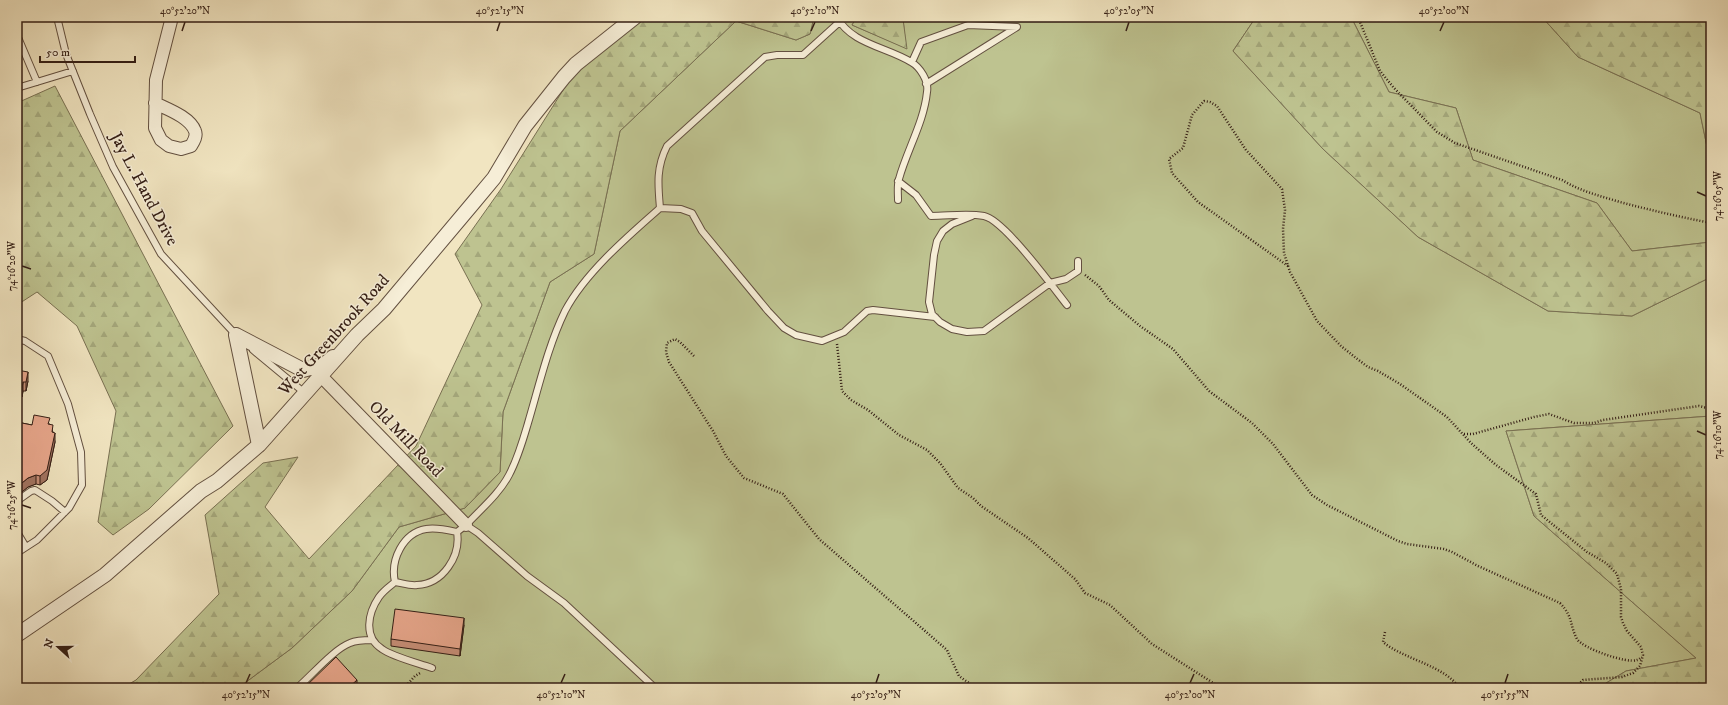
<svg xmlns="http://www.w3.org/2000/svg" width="1728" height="705" viewBox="0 0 1728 705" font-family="'IM FELL DW Pica',serif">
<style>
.grass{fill:#bec390;stroke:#797052}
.forest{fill:url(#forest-firs);stroke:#797052}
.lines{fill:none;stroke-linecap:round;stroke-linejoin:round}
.service-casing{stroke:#635040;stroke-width:8}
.minor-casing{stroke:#635040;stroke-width:14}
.tertiary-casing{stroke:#635040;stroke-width:16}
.path{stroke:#341e15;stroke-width:2.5;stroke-dasharray:1 2;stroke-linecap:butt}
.service{stroke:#f6eed7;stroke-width:6}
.minor{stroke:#f6eed7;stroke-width:12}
.tertiary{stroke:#f6eed7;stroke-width:14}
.wall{fill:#c78f78;stroke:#341e15}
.shaded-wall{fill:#a27461;stroke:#341e15}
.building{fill:#e7a68b;stroke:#341e15}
.ticks{fill:none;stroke:#341e15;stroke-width:1.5}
.labels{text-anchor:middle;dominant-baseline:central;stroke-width:3;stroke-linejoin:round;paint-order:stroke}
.street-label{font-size:17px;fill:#341e15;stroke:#f6eed7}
.neatline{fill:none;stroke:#341e15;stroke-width:1.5}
.ticks-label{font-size:10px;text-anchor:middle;fill:#341e15}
</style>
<defs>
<pattern id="forest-firs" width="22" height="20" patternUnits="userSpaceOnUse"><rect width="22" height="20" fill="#bec390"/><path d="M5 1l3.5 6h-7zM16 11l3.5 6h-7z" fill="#a4a77b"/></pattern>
</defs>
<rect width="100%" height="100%" fill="#f1e5c1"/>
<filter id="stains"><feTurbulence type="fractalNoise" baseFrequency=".005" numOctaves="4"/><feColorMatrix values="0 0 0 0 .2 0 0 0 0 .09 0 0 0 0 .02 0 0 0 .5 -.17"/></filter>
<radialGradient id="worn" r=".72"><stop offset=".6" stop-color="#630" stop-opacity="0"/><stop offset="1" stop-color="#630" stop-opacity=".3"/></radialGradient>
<path class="grass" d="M814 17H857L852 25 906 48 903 19 912 17H1256L1233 51 1323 149 1418 237 1548 311 1632 316 1711 277V416L1506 431 1534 516 1696 658 1626 671 1598 688H238L292 648 352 591 399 527 465 508 500 472 503 412 550 282 594 254 620 131 736 21 796 40 810 34Z
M1351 17H1542L1578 57 1700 113 1711 166V242L1632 251 1597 203 1473 160 1456 108 1389 92Z"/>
<path class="forest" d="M645 17H814L810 34 796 40 736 21 620 131 594 254 550 282 503 412 500 472 465 508 399 527 352 591 292 648 238 688H122L136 680 219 594 205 515 263 463 298 457 265 507 309 559 416 446 482 305 455 254 501 189 575 71Z
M857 17H912L903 19 907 49 852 25Z
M1256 17H1351L1389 92 1456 108 1473 160 1597 203 1632 251 1711 242V277L1632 316 1548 311 1418 237 1323 149 1233 51Z
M1542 17H1711V166L1700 113 1578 57Z
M55 86 233 426 149 509 113 535 98 522 116 411 77 326 37 292 17 305V103Z
M1711 416V688H1598L1626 671 1696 658 1534 516 1506 431Z"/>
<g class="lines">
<defs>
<path id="service" d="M57 17 66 54 90 114 113 167 140 216 161 254 236 335
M837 17C851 44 887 47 911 62 920 67 929 81 927 92 924 122 907 150 899 179 897 185 898 193 898 200
M845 17 803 55H777L765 57 667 146C656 168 658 185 660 208L681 209 692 213 702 231 768 311 784 328 796 335 822 341 844 332 867 311 873 310 935 317
M17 35 37 82
M912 62 921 42 968 25 1017 27 926 84
M17 88 73 71
M898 181 916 195 931 216C948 216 967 213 984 216 1004 220 1052 286 1067 305
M972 216 952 224 943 231 937 241 934 255 929 302 932 314 940 322 952 329 967 332 984 331 1050 283 1066 279 1078 271V261
M17 339 25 341 48 356 68 404 81 452 82 485 69 508 37 540 17 553
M253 350 306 394
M17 501 31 491 35 490 52 501 65 512
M17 532 26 547
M395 582C390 560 403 533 426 529 436 527 448 530 457 532
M432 668C418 663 393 657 382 649 363 637 368 613 379 597 383 591 390 586 395 582 402 583 410 586 417 585 443 584 461 556 457 532L466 525
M297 688C311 676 334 649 350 643 357 640 364 640 372 640
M655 688 564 603 527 576 478 533 466 525C481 509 499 494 509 475 518 458 523 440 528 423 539 386 548 346 565 311 585 273 628 236 660 208"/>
<path id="minor" d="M155 103C167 109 190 117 195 131 197 136 194 141 191 146L181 149 169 146 161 140 155 128 156 80 172 17
M321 376 466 525"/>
<path id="tertiary" d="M236 335 303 370 325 364 333 357
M236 335 259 445
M17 635 105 575 201 491 217 481 259 445 357 335 384 309 474 202 494 178 525 126 564 77 576 64 635 17"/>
</defs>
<use href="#service" class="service-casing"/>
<use href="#minor" class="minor-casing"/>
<use href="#tertiary" class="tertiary-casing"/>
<path class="path" d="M1358 17 1380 71 1394 88 1437 132 1455 143 1562 180C1580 191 1600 196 1620 202 1650 210 1680 217 1711 223
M1702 17 1711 26
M1288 266 1198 202 1172 173 1169 159 1183 148 1192 115 1204 101 1210 102 1217 106 1246 150 1282 189 1285 210 1283 229 1284 253 1290 272 1317 321 1341 346 1356 358 1368 367 1378 371 1400 384 1447 417 1471 443 1496 465 1536 494 1541 515 1587 552 1606 563 1617 574 1621 589V617L1623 623 1627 631 1641 647 1643 655 1640 666 1633 673 1622 677 1583 680 1575 688
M1085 275 1099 286 1109 300 1140 326 1173 349 1209 391 1252 423 1273 444 1312 495 1327 505 1398 541 1407 544 1444 549 1452 552 1478 566 1560 603C1574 618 1569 624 1577 639 1582 648 1627 664 1637 660 1639 660 1640 658 1642 657
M837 344 842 391 851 400 868 410 899 435 927 450 940 463 958 488 973 498 981 506 1028 538 1075 579 1085 593 1110 605 1152 644 1221 688
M694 356 680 342 675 339 667 343 666 352 669 362 713 431 726 456 744 478 783 494 819 539 947 650 959 676 976 688
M1464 434H1473L1534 417 1549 414 1574 423H1594L1603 420 1699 406 1711 409
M1385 632 1383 642C1403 659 1446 666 1459 688
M404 688 415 676 420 673"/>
<use href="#service" class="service"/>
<use href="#minor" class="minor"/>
<use href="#tertiary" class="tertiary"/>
</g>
<path class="wall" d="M17 370 28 381 26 391H23L22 397 19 396Z
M17 422 32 425 50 424 53 432 55 442 47 480 40 485 36 484 28 487 17 496Z
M464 625 460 656 391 646V639Z"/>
<path class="shaded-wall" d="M28 372V381L26 391V382Z
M23 382V391L22 397V388Z
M19 387V396L17 407V398Z
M55 433V442L47 480 40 485V476Z
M36 475V484L28 487 17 496V487L28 478Z
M464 618V625L460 656V649Z
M357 680V687L355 688H348Z"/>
<path class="building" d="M17 370 28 372 26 382H23L22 388 19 387 17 398Z
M34 415 50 418 48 424 53 425 52 432 55 433 47 470 40 476 36 475 28 478 17 487V422L32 425Z
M395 609 464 618 460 649 391 639Z
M336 657 357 680 348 688H304Z"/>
<path class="ticks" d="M182 31 185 22M497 31 500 22M811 31 815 22M1126 31 1129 22M1440 31 1444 22M1697 192 1706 196M22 266 31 269M1697 431 1706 435M22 505 31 508M246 683 250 674M561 683 565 674M876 683 879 674M1190 683 1194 674M1505 683 1508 674"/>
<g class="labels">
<g class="street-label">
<text transform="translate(144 189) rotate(62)">Jay L. Hand Drive</text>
<text transform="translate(334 335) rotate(-48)">West Greenbrook Road</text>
<text transform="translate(406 439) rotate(46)">Old Mill Road</text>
</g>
</g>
<rect width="1728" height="705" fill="none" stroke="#f1e5c1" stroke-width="44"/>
<g transform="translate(58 647) rotate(291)" stroke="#f6eed7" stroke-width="3" paint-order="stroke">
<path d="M0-3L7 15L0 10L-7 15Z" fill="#341e15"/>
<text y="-6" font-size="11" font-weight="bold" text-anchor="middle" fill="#341e15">N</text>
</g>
<path d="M40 56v6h95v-6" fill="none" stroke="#341e15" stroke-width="2"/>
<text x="46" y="56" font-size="12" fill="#341e15" stroke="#f6eed7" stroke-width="3" paint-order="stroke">50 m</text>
<rect x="22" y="22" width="1684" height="661" class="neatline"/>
<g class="ticks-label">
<text x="185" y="14">40°52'20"N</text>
<text x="500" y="14">40°52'15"N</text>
<text x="815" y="14">40°52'10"N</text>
<text x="1129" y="14">40°52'05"N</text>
<text x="1444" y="14">40°52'00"N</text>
<text transform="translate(1717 196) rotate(-90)" y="4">74°16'05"W</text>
<text transform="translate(11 266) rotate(-90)" y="4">74°16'20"W</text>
<text transform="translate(1717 435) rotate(-90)" y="4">74°16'10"W</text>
<text transform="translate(11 505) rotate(-90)" y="4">74°16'25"W</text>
<text x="246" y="698">40°52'15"N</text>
<text x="561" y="698">40°52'10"N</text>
<text x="876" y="698">40°52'05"N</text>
<text x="1190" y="698">40°52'00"N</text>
<text x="1505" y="698">40°51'55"N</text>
</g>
<rect width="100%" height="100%" filter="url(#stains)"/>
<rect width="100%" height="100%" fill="url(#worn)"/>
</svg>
